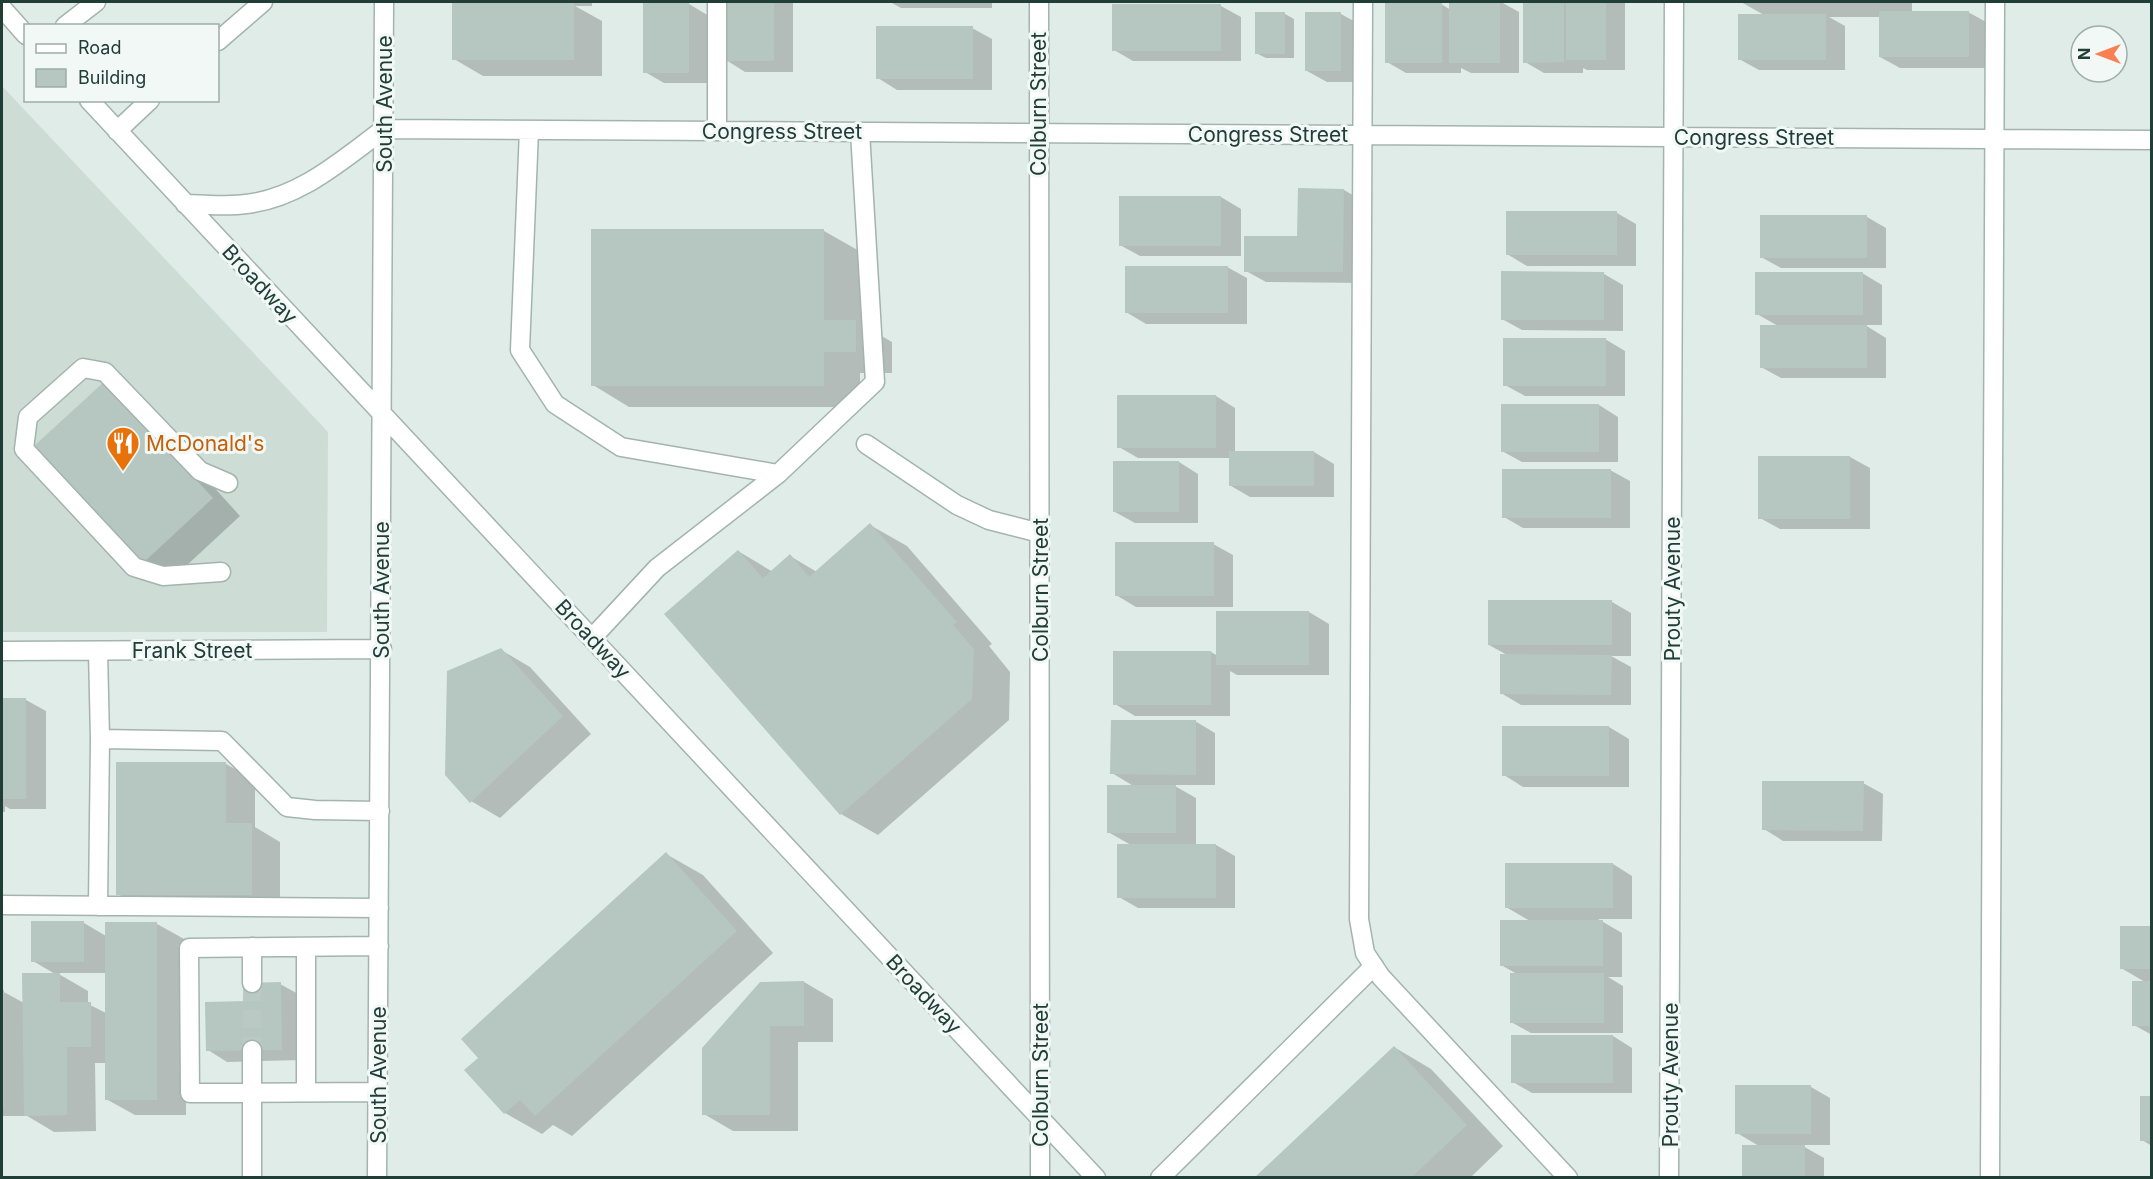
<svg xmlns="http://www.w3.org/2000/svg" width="2153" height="1179" viewBox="0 0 2153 1179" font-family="Inter,sans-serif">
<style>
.built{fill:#cedcd6}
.shadow{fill:#0003;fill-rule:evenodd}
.building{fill:#b5c7c0}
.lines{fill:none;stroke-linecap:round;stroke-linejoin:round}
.minor-tunnel{stroke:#bac9c4;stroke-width:18;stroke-dasharray:18 9;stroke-linecap:butt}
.minor-casing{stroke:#a3b4ae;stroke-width:21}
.minor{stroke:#fff;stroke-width:18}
.labels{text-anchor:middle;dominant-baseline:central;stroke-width:6;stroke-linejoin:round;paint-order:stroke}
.street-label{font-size:21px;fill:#203d36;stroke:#f1f8f5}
.food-label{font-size:21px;fill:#c56008;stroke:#f1f8f5;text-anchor:start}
</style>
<rect width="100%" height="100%" fill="#e0ece7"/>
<path class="built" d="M2 86 328 432 327 632H2Z"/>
<path class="shadow" d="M485 2H592V6H575L602 21V76H483L454 59 491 4Z
M726 2H793V72H745L726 60Z
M890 2H992V8H901Z
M1451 2H1501L1519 12V73H1471L1461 68V73H1406L1387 62 1441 4 1451 10Z
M1525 2H1625V70H1587L1583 68V73H1544L1525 62Z
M1741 2H1912V12H1968L1988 23V68H1900L1880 57V17H1829L1845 26V70H1759L1739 59 1764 15Z
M689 4 709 16V83H664L645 72Z
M1221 6 1241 17V61H1133L1114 50Z
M1285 14 1294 19V58H1266L1256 53Z
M1307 14H1341L1361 25V82H1327L1307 71Z
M972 28 992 39V90H897L878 78Z
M1344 190 1363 201V283L1266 282 1246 271 1299 238Z
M1221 197 1241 209V256H1140L1120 245Z
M1617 213 1636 224V266H1527L1507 254Z
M1867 217 1886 228V268H1781L1761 257Z
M824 231 861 252V324L892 342V373H860V407H629L593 385Z
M1227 267 1247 278V324H1146L1126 312Z
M1862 273 1882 285V325H1865L1886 338V378H1781L1761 367 1778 326 1757 314Z
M1604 274 1623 285V331L1522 330 1502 319Z
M1605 339 1625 351V396H1525L1505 385Z
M1216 396 1235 408V452H1314L1334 464V497H1250L1231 486V458H1138L1119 447Z
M134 399 240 516 172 579 143 562Z
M1599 405 1618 417V462H1522L1502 451Z
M1850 457 1870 468V529H1780L1760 518Z
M1179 462 1198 474V523H1135L1115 512Z
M1610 470 1630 481V528H1523L1504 517Z
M870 525 907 546 992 644 989 646 1010 672 1009 720 878 835 841 814 738 551 773 572 790 556 817 572Z
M1213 544 1233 555V607H1136L1116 595Z
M1612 602 1631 613V656H1611L1631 667V705H1521L1501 693 1509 656 1489 645Z
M1309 612 1329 624V675H1237L1230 671V716H1135L1115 704 1211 652 1218 656Z
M501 650 530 667 591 734 500 818 471 801Z
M2 700H26L46 711V809H10L5 806V812H2Z
M1195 721 1215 733V785H1173L1196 798V845H1216L1235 856V908H1138L1119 897 1131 845 1108 832 1135 787 1112 773Z
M1609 727 1629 739V787H1523L1504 775Z
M226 764 255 780V827L280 842V911H147L118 894Z
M1863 783 1883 794 1882 841H1783L1764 829Z
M666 854 703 875 773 953 572 1136 553 1125 542 1134 505 1113 480 1058Z
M1613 864 1632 876V919H1598L1622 933V977H1608L1623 986V1033H1531L1511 1022 1517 974 1501 965 1530 921 1506 907Z
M84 923 106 936 157 924 186 940V1115H135L106 1099V1063H95L96 1131 54 1132 24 1114V1116H2V991L24 1003 55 974 33 961ZM57 973H106V1013L88 1004V991Z
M2152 928V1035L2134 1025 2145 982 2121 968Z
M804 982 833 999V1042H798V1131H733L704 1114V1048Z
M280 984 300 995 301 1060 227 1062 208 1050 249 1003Z
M1613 1036 1632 1048V1093H1532L1513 1082Z
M1394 1047 1431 1069 1503 1146 1470 1178H1256Z
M1811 1087 1830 1098V1145H1801L1824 1158V1178H1743L1759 1146 1737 1133Z
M2152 1097V1146L2142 1140Z"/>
<path class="building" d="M724 2H774V61H724Z
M1449 2H1500V63H1449Z
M1523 2H1564V62L1523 63Z
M1566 2H1606V60H1566Z
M452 3H574V60H452Z
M643 3H689V73H643Z
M1385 3H1442V63H1385Z
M1112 4H1221V51H1112Z
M1879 11H1969V57H1879Z
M1255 12H1285V54H1255Z
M1305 12H1341V71H1305Z
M1738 14H1826V60H1738Z
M876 26H973V79H876Z
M1298 188 1344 189 1343 272H1244V236H1297Z
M1119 196H1221V246H1119Z
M1506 211H1617V255H1506Z
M1760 215H1867V258H1760Z
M591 229H824V320H856V352H824V386H591Z
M1125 266H1228V313H1125Z
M1501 271 1604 272V320H1501Z
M1755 272H1863V315H1755Z
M1760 325H1867V368H1760Z
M1503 338H1606V386H1503Z
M105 381 213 498 142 564 34 446Z
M1117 395H1216V448H1117Z
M1501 404H1599V452H1501Z
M1229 451H1314V486H1229Z
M1758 456H1850V519H1758Z
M1113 461H1179V512H1113Z
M1502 469H1611V518H1502Z
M870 523 957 622 953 625 974 649 972 699 840 815 664 614 738 550 763 578 790 554 809 577Z
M1115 542H1214V596H1115Z
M1488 600H1612V645H1488Z
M1216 611H1309V665H1216Z
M501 648 563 716 470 803 445 775 447 671Z
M1113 651H1211V705H1113Z
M1500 654 1612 655 1611 695 1500 694Z
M2 698H26V799H2Z
M1111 720H1196V775L1110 774Z
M1502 726H1609V776H1502Z
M116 762H226V823H252V895H116Z
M1762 781H1864L1863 831 1762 830Z
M1107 785H1176V833H1107Z
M1117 844H1216V898H1117Z
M666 852 737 931 535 1116 520 1100 504 1114 464 1070 478 1058 461 1039Z
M1505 863H1613V908H1505Z
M1500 920H1603V966H1500Z
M31 921H84V962H31Z
M105 922H157V1100H105Z
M2120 926H2152V969H2120Z
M22 973H60V1002H91V1047H67V1115L24 1116Z
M1510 973H1604V1023H1510Z
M804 981V1026H770V1115H702V1048L760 982Z
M2132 981H2152V1026H2132Z
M281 982 282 1050 206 1051 205 1002 247 1001V983Z
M2 990H4V1106H2Z
M1511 1035H1613V1083H1511Z
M1394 1046 1467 1125 1411 1178H1254Z
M1735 1085H1811V1134H1735Z
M2140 1096H2152V1141H2140Z
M1742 1145H1805V1178H1742Z"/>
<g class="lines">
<path class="minor-tunnel" d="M252 983V1050"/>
<defs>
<path id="minor" d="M1039 2 1040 1178
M1363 2 1359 919 1365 953 1381 977 1568 1178
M2 8 26 35
M65 26 96 2
M218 41 263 2
M89 100 1096 1178
M529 130 520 350 555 404 621 447 778 474 875 382 860 132
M117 131 150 100
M717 131V2
M185 204C205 204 226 207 246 204 300 198 342 160 384 129L2152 140
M866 444 957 505 989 520 1040 533
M221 572 163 576 134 567 24 449 28 417 83 368 105 372 200 471 228 483
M592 638 657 568 778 474
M2 651 382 649
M98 651 100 739
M2 905 379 908
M98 906 100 739 222 741 287 807 315 810 380 811
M252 947V983
M306 947V1092
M378 1092 190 1093 189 948 379 946
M252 1178V1050
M377 1178 384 2
M1160 1178 1374 966
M1669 1178 1674 2
M1990 1178 1995 2"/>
</defs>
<use href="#minor" class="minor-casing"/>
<use href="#minor" class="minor"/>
</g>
<defs>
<symbol id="restaurant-pin" viewBox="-11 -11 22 30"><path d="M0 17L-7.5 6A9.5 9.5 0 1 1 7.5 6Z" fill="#e8710a" stroke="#f1f8f5"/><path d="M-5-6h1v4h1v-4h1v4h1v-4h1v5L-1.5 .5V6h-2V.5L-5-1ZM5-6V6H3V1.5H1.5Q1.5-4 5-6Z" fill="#fff"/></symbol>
</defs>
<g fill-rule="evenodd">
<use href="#restaurant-pin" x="104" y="424" width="38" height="52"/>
</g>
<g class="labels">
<g class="street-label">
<text transform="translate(384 104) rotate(-90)">South Avenue</text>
<text transform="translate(1038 104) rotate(-90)">Colburn Street</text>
<text x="782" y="131">Congress Street</text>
<text x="1268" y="134">Congress Street</text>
<text x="1754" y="137">Congress Street</text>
<text transform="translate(260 284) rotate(47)">Broadway</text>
<text transform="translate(1672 589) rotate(-90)">Prouty Avenue</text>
<text transform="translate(381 590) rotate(-90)">South Avenue</text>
<text transform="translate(1040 590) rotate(-90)">Colburn Street</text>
<text transform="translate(593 639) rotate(47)">Broadway</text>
<text x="192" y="650">Frank Street</text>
<text transform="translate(924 994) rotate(47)">Broadway</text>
<text transform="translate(378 1075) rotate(-90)">South Avenue</text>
<text transform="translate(1040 1075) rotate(-90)">Colburn Street</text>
<text transform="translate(1670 1075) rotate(-90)">Prouty Avenue</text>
</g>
<g class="food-label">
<text x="146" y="443">McDonald's</text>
</g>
</g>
<rect width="2153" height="1179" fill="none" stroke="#203d36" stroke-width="6"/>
<rect x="24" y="24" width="195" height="78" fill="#f1f8f5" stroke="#9dada9" stroke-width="1.5"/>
<rect x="36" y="44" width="30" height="9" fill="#ffffff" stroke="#9dada9" stroke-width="1.5"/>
<text x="78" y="54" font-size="18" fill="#203d36">Road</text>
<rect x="36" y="69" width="30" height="18" fill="#b5c7c0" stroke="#9dada9" stroke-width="1.5"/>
<text x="78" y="84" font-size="18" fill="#203d36">Building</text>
<g transform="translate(2099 54) rotate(270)"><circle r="28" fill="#f1f8f5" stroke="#9dada9" stroke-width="1.5"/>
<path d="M0-4.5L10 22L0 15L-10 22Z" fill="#f98051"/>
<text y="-9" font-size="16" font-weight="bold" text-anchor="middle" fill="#203d36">N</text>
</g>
</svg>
